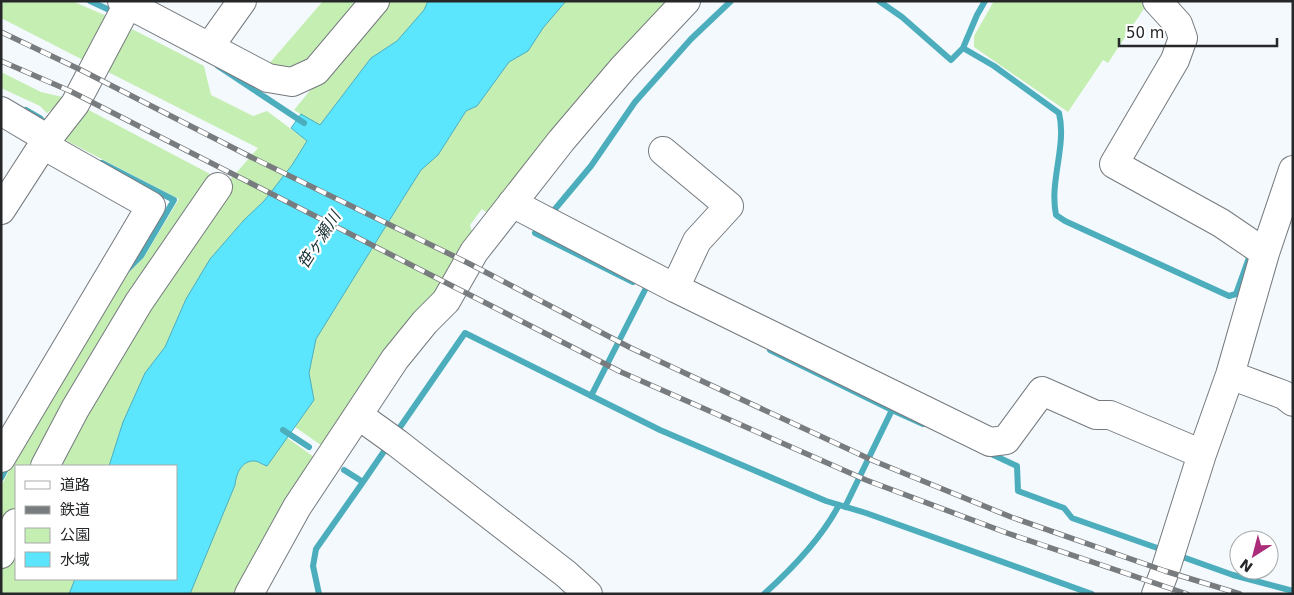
<svg xmlns="http://www.w3.org/2000/svg" width="1294" height="595" viewBox="0 0 1294 595" font-family="'DejaVu Sans','Noto Sans JP',sans-serif">
<style>
.green{fill:#c5eeb3}
.water{fill:#5ce6fd;stroke:#4cadbd}
.lines{fill:none;stroke-linecap:round;stroke-linejoin:round}
.stream{stroke:#4cadbd;stroke-width:6}
.minor-casing{stroke:#757a7e;stroke-width:30}
.minor{stroke:#fff;stroke-width:28}
.rail-casing{stroke:#787c7e;stroke-width:5.5}
.rail{stroke:#fff;stroke-width:4;stroke-dasharray:11;stroke-linecap:butt}
.labels{text-anchor:middle;dominant-baseline:central;stroke-width:4.5;stroke-linejoin:round;paint-order:stroke}
.water-label{font-size:16px;font-style:italic;fill:#182f34;stroke:#fff}
</style>
<rect width="100%" height="100%" fill="#f3f9fd"/>
<path class="green" d="M1 1H72L109 17 85 61 1 18Z
M323 1H362L314 59 293 70 267 66Z
M384 1H428L424 10 397 41 371 58 319 126 294 110Z
M566 1H675L491 216 482 209 470 225 473 234 439 289 325 448 295 427 314 400 309 373 316 339 402 200 421 170 438 155 466 111 477 106 509 62 528 51 543 28Z
M994 1H1144L1147 4 1108 63 1103 60 1068 112 974 47V36Z
M132 29 204 66 211 95 253 116 267 111 307 141 292 165 264 201 244 220 210 259 186 299 165 347 145 373 123 422 109 466H50L229 181 258 148 106 71Z
M1 72 41 92 67 98 47 113 40 106 1 88Z
M83 107 212 175 40 466H16V513L1 544V486L51 393 113 289 144 257 179 199 63 139Z
M286 437 318 460 242 594H190L235 485C236 475 241 460 255 461 258 461 263 465 267 466Z
M16 533V579H75L69 594H1V564Z"/>
<path class="water" d="M428 1H566L543 28 528 51 509 62 477 106 466 111 438 155 421 170 402 200 316 339 309 373 314 400 267 466C263 465 258 461 255 461 241 460 236 475 235 485L190 594H69L75 579H176V466H109L123 422 145 373 165 347 186 299 210 259 244 220 264 201 292 165 307 141 291 128 301 114 320 125 371 58 397 41 424 10Z"/>
<g class="lines">
<path class="stream" d="M90 1 116 13
M879 1 902 17 951 60 963 48 977 15 985 1
M963 48 994 66 1059 113C1067 146 1049 181 1056 215L1065 221 1229 296 1236 294 1250 255
M218 66 304 123
M26 110 40 118 45 124
M102 163 174 200 141 256 127 270
M550 215 591 166 635 102 691 39 731 1
M542 225 535 233 633 282
M770 350 892 410 923 424
M591 396 646 288
M283 430 309 447
M396 433 465 333 660 430 826 501 866 513 1092 594
M987 452 1017 466 1018 491 1064 508 1072 518 1163 550
M1 478 9 463
M363 482 389 444
M845 507 892 410
M1177 555 1233 575 1293 591
M319 594 313 566 316 549 363 482 344 470
M764 594C793 568 821 539 839 505"/>
<defs>
<path id="minor" d="M122 1 268 78 292 82 316 71 375 1
M1157 1 1178 24 1183 38 1175 60 1114 164 1221 223 1265 253
M210 46 242 1
M1 111 48 139
M663 151 729 206 697 241 675 288
M512 203 675 288 990 442 1006 440 1042 391 1096 415H1110L1202 454
M1 210 43 145 75 104 128 4
M1230 375 1284 395 1293 402
M358 415 397 443 566 574 588 594
M1 458 151 206 43 145
M45 466 75 409 139 302 218 187
M1 554 16 523
M249 594 297 507 358 415 395 359 425 322 446 301 474 252 561 141 623 68 686 1
M1156 594 1165 571 1202 454 1230 375 1265 253 1293 170"/>
</defs>
<use href="#minor" class="minor-casing"/>
<use href="#minor" class="minor"/>
<defs>
<path id="rail" d="M1 32 81 70 251 157 468 263 631 348 874 461 1011 517 1165 571 1240 594
M1 61 70 91 621 372 866 480 1007 533 1187 594"/>
</defs>
<use href="#rail" class="rail-casing"/>
<use href="#rail" class="rail"/>
</g>
<g class="labels">
<g class="water-label">
<text transform="translate(319 240) rotate(-57)">笹ヶ瀬川</text>
</g>
</g>
<rect width="1294" height="595" fill="none" stroke="#252728" stroke-width="5"/>
<rect x="15" y="465" width="162" height="115" fill="#ffffff" stroke="#a8a9a9"/>
<rect x="25" y="481" width="25" height="8" fill="#ffffff" stroke="#a8a9a9"/>
<text x="60" y="490" font-size="15" fill="#252728">道路</text>
<rect x="25" y="506" width="25" height="8" fill="#787c7e" stroke="#a8a9a9"/>
<text x="60" y="515" font-size="15" fill="#252728">鉄道</text>
<rect x="25" y="528" width="25" height="15" fill="#c5eeb3" stroke="#a8a9a9"/>
<text x="60" y="540" font-size="15" fill="#252728">公園</text>
<rect x="25" y="552" width="25" height="15" fill="#5ce6fd" stroke="#a8a9a9"/>
<text x="60" y="565" font-size="15" fill="#252728">水域</text>
<g transform="translate(1254 555) rotate(216)"><circle r="24" fill="#ffffff" stroke="#a8a9a9"/>
<path d="M0-4L9 19L0 12L-9 19Z" fill="#ab2c7a"/>
<text y="-8" font-size="14" font-weight="bold" text-anchor="middle" fill="#252728">N</text>
</g>
<path d="M1119 38v8h158v-8" fill="none" stroke="#252728" stroke-width="2.5"/>
<text x="1126" y="38" font-size="15" fill="#252728" stroke="#ffffff" stroke-width="4" paint-order="stroke">50 m</text>
</svg>
